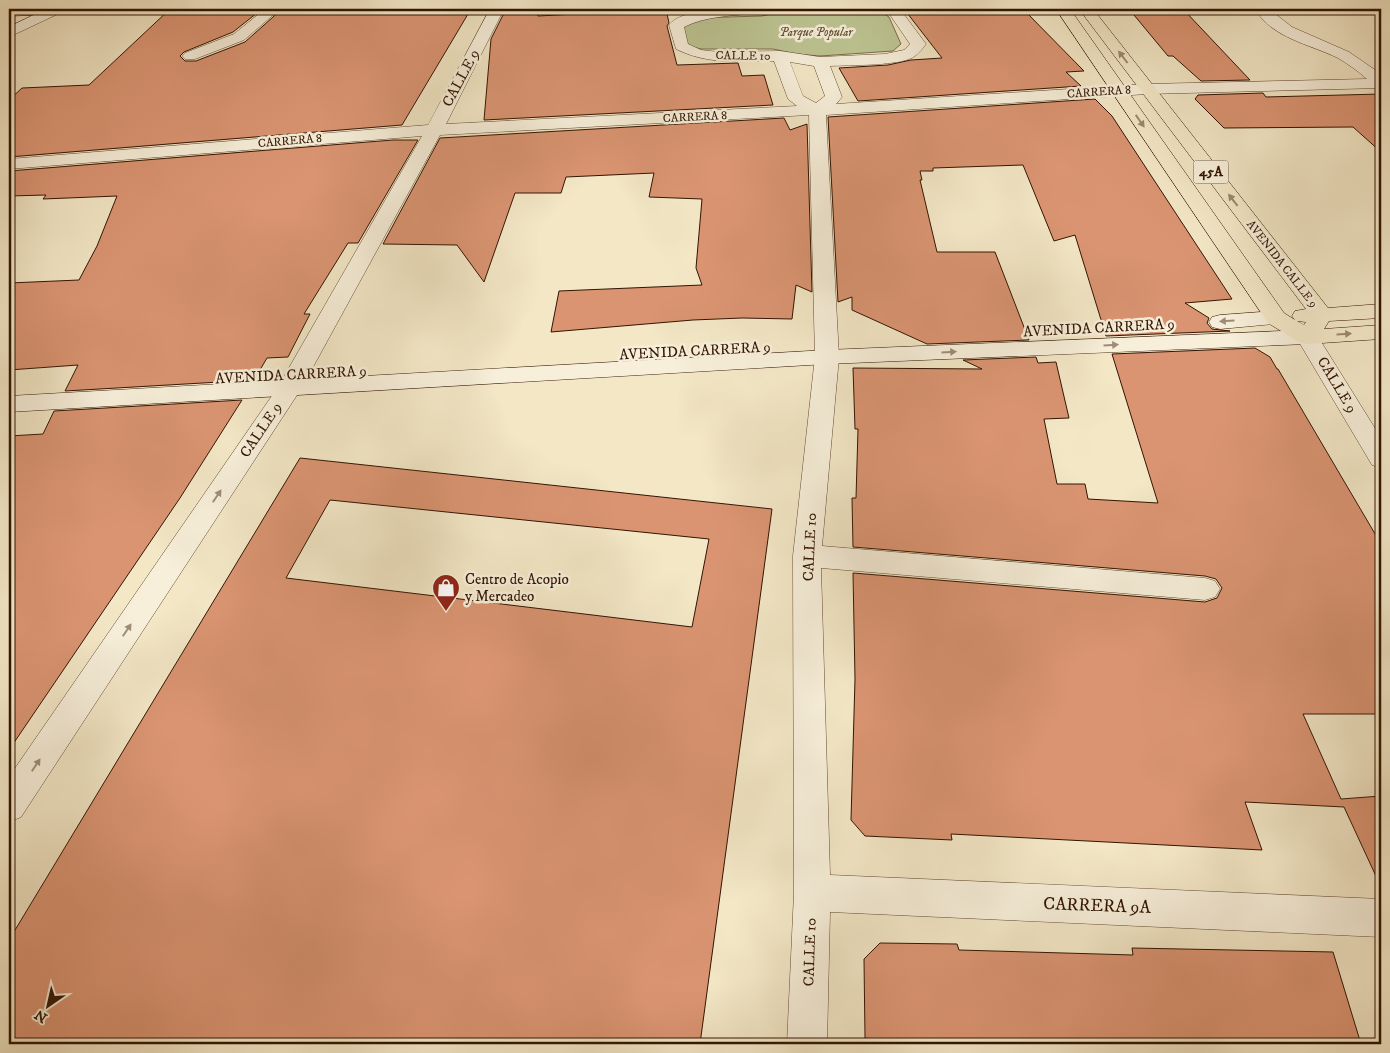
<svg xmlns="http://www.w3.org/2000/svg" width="1390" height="1053" viewBox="0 0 1390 1053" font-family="'IM FELL DW Pica',serif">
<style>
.green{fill:#bdc593;stroke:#786c4a}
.building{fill:#da9472;stroke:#321402;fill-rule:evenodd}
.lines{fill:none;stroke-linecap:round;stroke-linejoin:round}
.street-casing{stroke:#624933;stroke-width:1}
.secondary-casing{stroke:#321402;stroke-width:1}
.primary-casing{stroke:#321402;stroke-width:1}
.street{fill:#f7efda;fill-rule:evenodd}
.secondary{fill:#f7efda;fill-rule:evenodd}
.primary{fill:#f3e7c6;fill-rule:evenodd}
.oneway{fill:#9c886e}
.oneway2{fill:#9e8c79}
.labels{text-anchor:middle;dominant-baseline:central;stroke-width:5;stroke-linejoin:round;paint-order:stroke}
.far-park-label{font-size:12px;font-style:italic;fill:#635235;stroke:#f7efda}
.far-street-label{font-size:12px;fill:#321402;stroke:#f7efda}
.shield{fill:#f7efda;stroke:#6d5643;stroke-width:1}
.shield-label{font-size:14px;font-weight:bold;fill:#321402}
.street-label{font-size:15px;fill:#321402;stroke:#f7efda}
.poi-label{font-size:15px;fill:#321402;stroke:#f7efda;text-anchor:start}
.near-street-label{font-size:18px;fill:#321402;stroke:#f7efda}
</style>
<rect width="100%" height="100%" fill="#f3e7c6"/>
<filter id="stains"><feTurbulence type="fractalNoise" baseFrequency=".004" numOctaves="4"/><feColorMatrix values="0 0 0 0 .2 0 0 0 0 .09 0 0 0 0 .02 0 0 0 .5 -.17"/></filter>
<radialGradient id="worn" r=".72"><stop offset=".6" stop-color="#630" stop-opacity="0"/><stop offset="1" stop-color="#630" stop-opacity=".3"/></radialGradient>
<path class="green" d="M795 9H876L889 17 901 44 893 51 820 56 796 54 773 49H701L685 45 682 24 693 18 762 16Z"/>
<path class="building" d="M170 9H262L233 32 184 52 180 56 185 61H196L245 42 282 9H471L402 125 9 157V100L22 88 89 85Z
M506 9H535L538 16 614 12V9H666L669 23 667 26 677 65 738 63 742 76 764 75 773 105 484 120 491 39Z
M904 9H1023L1084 71 1066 72 1081 86 858 101 839 68 888 65 911 60 942 58Z
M1129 9H1183L1250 80 1201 81 1173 56H1168Z
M1263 93 1266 97 1381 94V152L1353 127 1224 128 1195 99 1198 95Z
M1095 99 1112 116 1232 299 1185 303 1209 318 1207 323 1212 329 1230 331 1106 336 1075 235 1054 241 1023 165 933 168V171H920L922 180H920L937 252H995L1029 340 927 344 852 310V297L838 302 828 117Z
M784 118 790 130 807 124 812 292 796 285 792 319 742 318 693 320 551 332 559 291 702 285 696 268 702 199 649 197 654 173 566 177 561 193H515L484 282 457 245 383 244 440 138Z
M393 140H418L358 243H348L304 314H310L288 357 267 358 254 380 65 391 78 365 9 370V283L79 280 97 246 117 196 43 199 46 195 9 196V171Z
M1255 348 1270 357 1277 369H1278L1381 544V714H1303L1341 799 1381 796V887L1344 807 1245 802 1262 850 951 834 952 840 865 836 851 820 855 679 853 573 1205 602 1217 598 1222 588 1216 579 1205 576 853 547 852 498H856L858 429H855L853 368 982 369 963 360 1036 357 1038 363 1056 362 1069 418 1044 419 1057 484H1085L1088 499 1158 503 1112 354Z
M242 400 180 498 9 750V436L43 434 54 411Z
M300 458 772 509 700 1044H9V940ZM330 500 709 539 692 627 286 578Z
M880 943 957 944 959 950 1133 955 1132 948 1333 952 1361 1044H873V1039L865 1038 864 959Z"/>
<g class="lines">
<defs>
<path id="street" d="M46 9 62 10 60 13 9 37V27Z
M265 9H280L244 40 195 59H185L182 56 185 53 234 34Z
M490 9H504L446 124 797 106 788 99 774 61C739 61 708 65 676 49L669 25C682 7 743 8 763 9L761 12 756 13C731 16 706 16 684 27L688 44 701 50 719 52 780 51 820 57 885 54 904 50 910 44 886 9H900L926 44C923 48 919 53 915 56 903 66 848 65 830 66L842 97 836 104 1147 84 1367 79C1358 71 1348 64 1338 58 1309 44 1272 38 1255 9H1269L1292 27 1349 52 1381 74V88L1147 94 826 115 839 357 822 546 1205 578 1215 581 1220 589 1215 597 1205 600 821 568 830 875 1381 899V937L830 912 827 1044H787L794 893 793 556 815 357 809 115 440 135 301 389 21 817 9 822V777L278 387 422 136 9 169V159L428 125ZM790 62 814 66 825 96 816 103 803 96Z
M1307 330 1315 332 1381 438V468L1372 465 1296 337 1299 332Z"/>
<path id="secondary" d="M1276 311 1284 313 1287 318 1284 323 1220 329 1212 327 1209 322 1212 317 1220 315Z
M1307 330 1315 332 1318 337 1315 342 1307 344 827 364 9 412V396L827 350Z"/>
<path id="primary" d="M9 9H91L89 12 84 13 9 16Z
M1056 9H1070L1284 313 1295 320 1292 316 1295 311 1306 309 1079 9H1093L1328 308 1381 304V318L1329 321 1324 329 1381 325V339L1307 344 1299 342 1268 323ZM1297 321 1306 322 1304 325Z"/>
</defs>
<use href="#street" class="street-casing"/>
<use href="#secondary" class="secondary-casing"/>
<use href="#primary" class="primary-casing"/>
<use href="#street" class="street"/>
<use href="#secondary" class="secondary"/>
<use href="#primary" class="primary"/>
</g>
<defs><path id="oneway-solid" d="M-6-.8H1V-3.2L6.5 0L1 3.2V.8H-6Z" transform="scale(1.25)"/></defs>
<g class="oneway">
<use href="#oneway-solid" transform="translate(1123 57) rotate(-127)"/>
<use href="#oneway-solid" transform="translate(1140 121) rotate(55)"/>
<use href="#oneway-solid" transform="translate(1233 200) rotate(-128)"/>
<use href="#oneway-solid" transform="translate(1344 334) rotate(-3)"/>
</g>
<g class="oneway2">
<use href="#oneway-solid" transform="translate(1227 321) rotate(177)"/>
<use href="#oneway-solid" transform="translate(1111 345) rotate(-3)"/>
<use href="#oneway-solid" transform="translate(949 352) rotate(-3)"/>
<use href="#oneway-solid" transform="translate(217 496) rotate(-56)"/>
<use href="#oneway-solid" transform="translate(127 630) rotate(-56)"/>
<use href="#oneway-solid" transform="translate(36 765) rotate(-56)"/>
</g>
<defs>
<symbol id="shop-pin" viewBox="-11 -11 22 30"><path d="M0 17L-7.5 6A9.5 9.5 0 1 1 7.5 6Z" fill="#8f2418" stroke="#f7efda"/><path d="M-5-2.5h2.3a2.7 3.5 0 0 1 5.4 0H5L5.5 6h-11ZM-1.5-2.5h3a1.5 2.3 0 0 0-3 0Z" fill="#fff"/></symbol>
</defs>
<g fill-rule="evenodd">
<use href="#shop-pin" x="430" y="572" width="32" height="43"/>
</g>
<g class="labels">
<g class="far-park-label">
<text x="816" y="32">Parque Popular</text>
</g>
<g class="far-street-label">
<text transform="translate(743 56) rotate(1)">CALLE 10</text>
<text transform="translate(1099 92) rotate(-4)">CARRERA 8</text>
<text transform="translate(695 117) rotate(-3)">CARRERA 8</text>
<text transform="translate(290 141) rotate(-5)">CARRERA 8</text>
<text transform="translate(1282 264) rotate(52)">AVENIDA CALLE 9</text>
</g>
<rect class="shield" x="1193.5" y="160.5" width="35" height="23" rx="4"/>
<g class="shield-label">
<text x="1211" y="172">45A</text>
</g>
<g class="street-label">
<text transform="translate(461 78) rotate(-62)">CALLE 9</text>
<text transform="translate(1099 328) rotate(-3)">AVENIDA CARRERA 9</text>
<text transform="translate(695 351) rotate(-3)">AVENIDA CARRERA 9</text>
<text transform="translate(291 375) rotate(-3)">AVENIDA CARRERA 9</text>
<text transform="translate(1337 385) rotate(59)">CALLE 9</text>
<text transform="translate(261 430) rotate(-56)">CALLE 9</text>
<text transform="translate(810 547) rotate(-87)">CALLE 10</text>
<text transform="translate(810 952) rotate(-88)">CALLE 10</text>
</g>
<g class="poi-label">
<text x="465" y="579">Centro de Acopio<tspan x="465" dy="17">y Mercadeo</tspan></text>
</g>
<g class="near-street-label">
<text transform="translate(1097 906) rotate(2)">CARRERA 9A</text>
</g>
</g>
<rect width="1390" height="1053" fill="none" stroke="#f3e7c6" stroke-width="30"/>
<rect x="10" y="10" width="1370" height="1033" fill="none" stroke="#321402" stroke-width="2.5"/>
<rect x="15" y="15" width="1360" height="1023" fill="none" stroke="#321402"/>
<g transform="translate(48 1006) rotate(214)" stroke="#f7efda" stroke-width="4" paint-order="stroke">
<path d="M0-4L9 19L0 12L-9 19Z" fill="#321402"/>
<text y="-8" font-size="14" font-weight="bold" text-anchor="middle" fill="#321402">N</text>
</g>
<rect width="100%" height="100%" filter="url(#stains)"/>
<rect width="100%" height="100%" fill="url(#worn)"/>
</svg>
